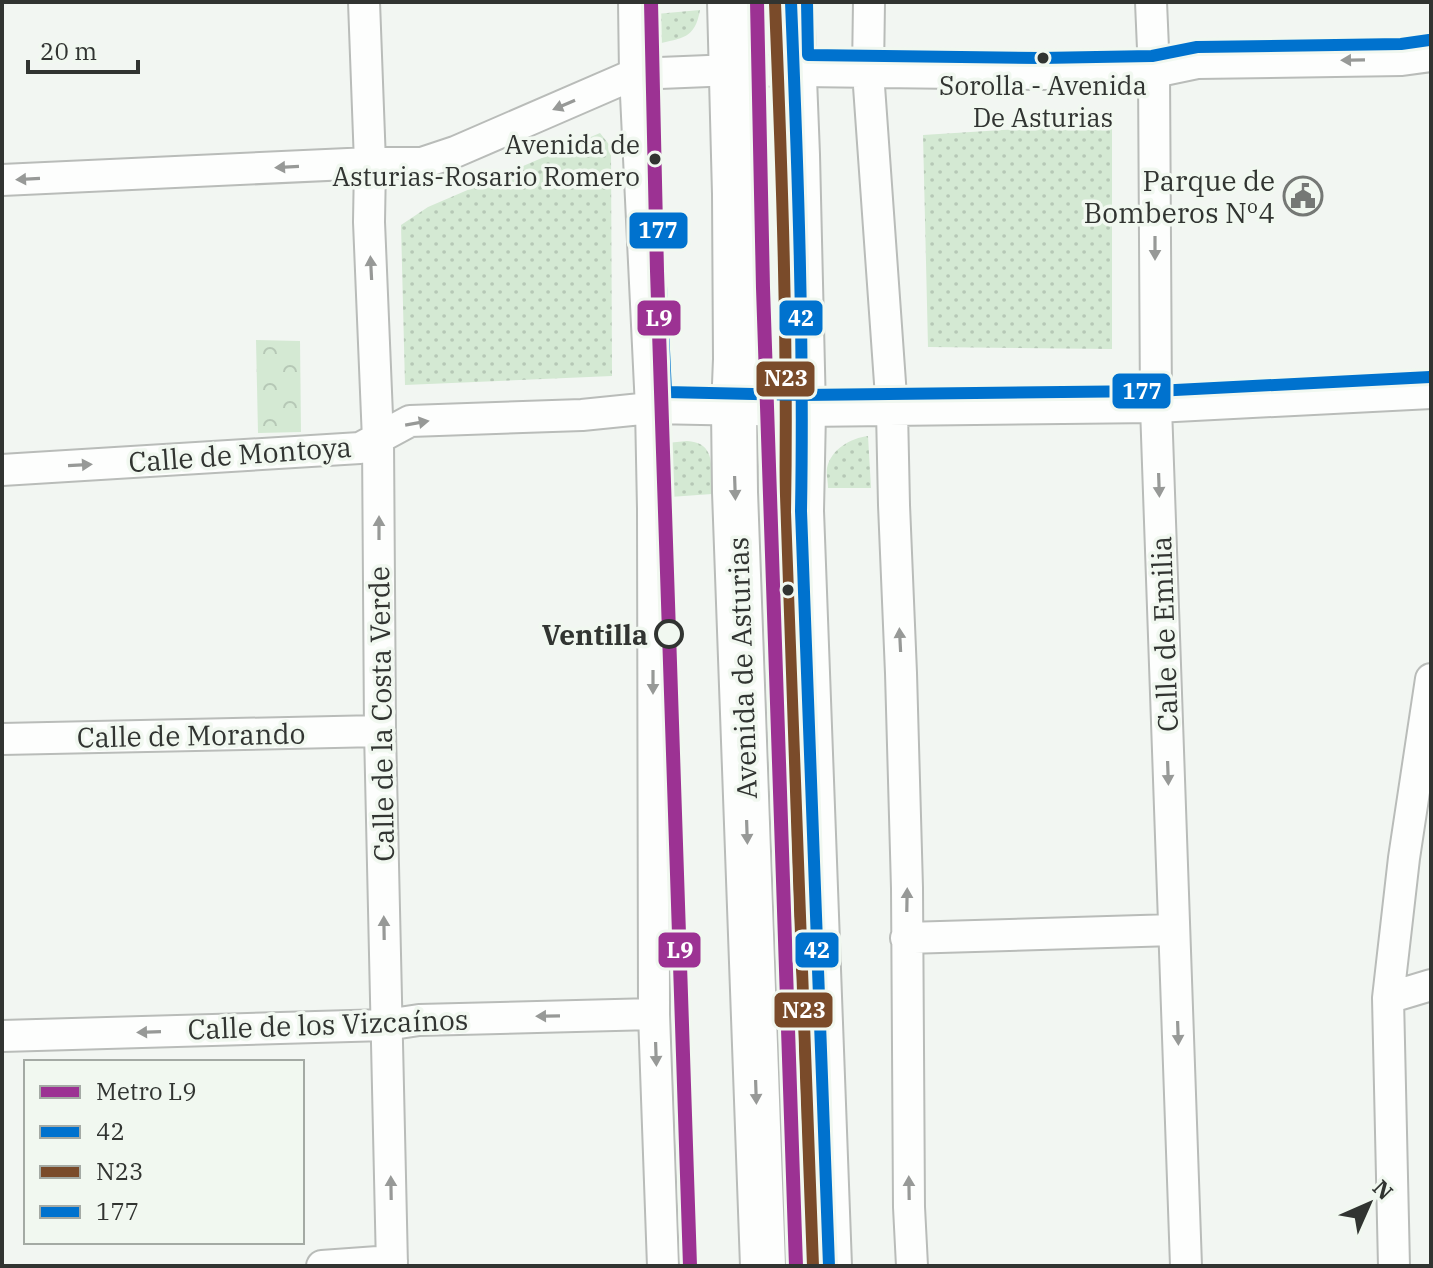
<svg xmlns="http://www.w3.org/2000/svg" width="1433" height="1268" viewBox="0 0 1433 1268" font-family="'IBM Plex Serif',serif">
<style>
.park{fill:url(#park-crowns)}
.garden{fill:url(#garden-dots)}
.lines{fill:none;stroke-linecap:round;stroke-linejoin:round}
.street-casing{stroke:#b9bcb9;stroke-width:34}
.secondary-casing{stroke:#b9bcb9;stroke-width:48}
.street{stroke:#fdfefd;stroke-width:30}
.secondary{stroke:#fdfefd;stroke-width:44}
.bus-1-casing{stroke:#f1f8f0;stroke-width:18}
.bus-2-casing{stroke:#f1f8f0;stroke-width:18}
.bus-3-casing{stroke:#f1f8f0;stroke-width:18}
.bus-1{stroke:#0072ce;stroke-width:12}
.bus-2{stroke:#7a4b2a;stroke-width:12}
.bus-3{stroke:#0072ce;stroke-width:12}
.metro-1-casing{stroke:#f1f8f0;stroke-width:20}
.metro-1{stroke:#9c3293;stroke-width:14}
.oneway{fill:#979997}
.bus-dot{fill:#313431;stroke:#f1f8f0;stroke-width:3}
.stop-dot{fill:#f1f8f0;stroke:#313431;stroke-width:4}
.labels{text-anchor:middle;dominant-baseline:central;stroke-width:7;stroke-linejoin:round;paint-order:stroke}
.bus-label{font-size:26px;fill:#313431;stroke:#f1f8f0}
.poi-label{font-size:28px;fill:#313431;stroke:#f1f8f0;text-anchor:end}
.street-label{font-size:28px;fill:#313431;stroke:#f1f8f0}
.stop-label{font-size:28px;font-weight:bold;fill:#313431;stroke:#f1f8f0;text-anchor:end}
.line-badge{stroke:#f1f8f0;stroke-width:3}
.badge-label{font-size:22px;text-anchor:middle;font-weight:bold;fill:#fff}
</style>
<defs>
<pattern id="park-crowns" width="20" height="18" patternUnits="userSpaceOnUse" patternTransform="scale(2)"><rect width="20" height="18" fill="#d4e9d3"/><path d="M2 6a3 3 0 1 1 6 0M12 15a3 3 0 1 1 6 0" fill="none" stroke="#b6c8b6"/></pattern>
<pattern id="garden-dots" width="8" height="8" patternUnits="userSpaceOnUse" patternTransform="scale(2)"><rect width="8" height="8" fill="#d4e9d3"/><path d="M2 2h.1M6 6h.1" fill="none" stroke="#b6c8b6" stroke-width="1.8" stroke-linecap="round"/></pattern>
</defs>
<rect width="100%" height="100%" fill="#f2f6f2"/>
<path class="park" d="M256 340 300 341 301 432 258 433Z"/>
<path class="garden" d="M700 10C695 39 682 38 657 44L656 14Z
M1112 123V349L928 347 923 135Z
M600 133 611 147 612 376 405 385 401 225 428 207Z
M868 436 871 488H828C828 481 826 474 827 468 831 449 851 438 868 436Z
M687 441C718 443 710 469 712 494L670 497 667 443Z"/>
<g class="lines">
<defs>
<path id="street" d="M364 2 370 163 369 222 378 440 380 731 392 1266
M634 2 635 74 651 408 653 509 654 1014 663 1266
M869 2 868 72 892 411 894 505 901 673 907 888 909 1207 912 1266
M1151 2 1154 72 1156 407 1186 1266
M2 180 370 163H422L455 152 635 74 733 70 1041 74 1154 72 1197 63 1402 60 1431 56
M2 470 360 448 410 421 582 415 651 408 803 411 1156 407 1431 393
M2 739 380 731
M906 938 1174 930
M1388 998 1431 985
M2 1036 386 1025 419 1020 654 1014
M322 1266 392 1261
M1394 1266 1388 998 1404 858 1431 679"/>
<path id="secondary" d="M730 2 735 194 736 359 734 410 735 492 763 1266
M791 2 797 155 803 411 801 511 829 1266"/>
</defs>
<use href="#street" class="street-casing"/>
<use href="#secondary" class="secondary-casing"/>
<use href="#street" class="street"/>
<use href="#secondary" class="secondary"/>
<defs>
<path id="bus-1" d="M791 2C798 172 804 341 801 511L829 1266"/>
<path id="bus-2" d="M775 3C782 172 788 342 785 512L813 1266"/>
<path id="bus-3" d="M650 2 651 74 666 392 803 395 1156 391 1430 377
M807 2 808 55 1041 58 1152 56 1197 47 1401 44 1429 40"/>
</defs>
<use href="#bus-1" class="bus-1-casing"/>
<use href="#bus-2" class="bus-2-casing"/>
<use href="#bus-3" class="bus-3-casing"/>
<use href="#bus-1" class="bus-1"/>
<use href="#bus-2" class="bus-2"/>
<use href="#bus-3" class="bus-3"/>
<defs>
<path id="metro-1" d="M651 2 657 271 690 1266
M757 2 763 288 796 1266"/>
</defs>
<use href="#metro-1" class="metro-1-casing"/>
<use href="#metro-1" class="metro-1"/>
</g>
<defs><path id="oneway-solid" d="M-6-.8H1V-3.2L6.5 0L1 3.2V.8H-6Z" transform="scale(2)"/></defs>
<g class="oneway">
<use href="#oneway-solid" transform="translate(1353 60) rotate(179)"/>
<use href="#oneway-solid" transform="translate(564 105) rotate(157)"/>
<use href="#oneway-solid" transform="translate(287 167) rotate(177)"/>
<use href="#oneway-solid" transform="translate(28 179) rotate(177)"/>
<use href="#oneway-solid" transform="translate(1155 248) rotate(90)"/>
<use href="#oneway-solid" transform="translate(371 268) rotate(-93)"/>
<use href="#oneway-solid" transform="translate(417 423) rotate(-10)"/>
<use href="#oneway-solid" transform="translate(80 465) rotate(-3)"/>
<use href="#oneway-solid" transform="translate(1159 485) rotate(88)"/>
<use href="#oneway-solid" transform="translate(735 488) rotate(88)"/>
<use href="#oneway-solid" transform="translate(379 528) rotate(-90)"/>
<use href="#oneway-solid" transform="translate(900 640) rotate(-93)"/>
<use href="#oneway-solid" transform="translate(653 682) rotate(90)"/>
<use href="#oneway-solid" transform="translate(1168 773) rotate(88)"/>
<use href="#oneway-solid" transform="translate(747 832) rotate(88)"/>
<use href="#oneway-solid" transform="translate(907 900) rotate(-89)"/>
<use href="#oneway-solid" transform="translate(384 928) rotate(-91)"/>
<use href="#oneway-solid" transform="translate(548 1016) rotate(179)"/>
<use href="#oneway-solid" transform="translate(149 1032) rotate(178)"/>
<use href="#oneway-solid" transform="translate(1178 1033) rotate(88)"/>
<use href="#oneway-solid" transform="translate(656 1054) rotate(88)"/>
<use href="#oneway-solid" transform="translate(756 1092) rotate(88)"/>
<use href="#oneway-solid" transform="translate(391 1188) rotate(-91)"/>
<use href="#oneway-solid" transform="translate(909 1188) rotate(-91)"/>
</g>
<defs>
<symbol id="civic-ring" viewBox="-11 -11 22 22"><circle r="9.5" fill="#f1f8f0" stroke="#757875" stroke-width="1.5"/><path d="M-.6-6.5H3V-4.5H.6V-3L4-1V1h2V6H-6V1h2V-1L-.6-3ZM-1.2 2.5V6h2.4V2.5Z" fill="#757875"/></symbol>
</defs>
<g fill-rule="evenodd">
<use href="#civic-ring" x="1281" y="174" width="44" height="44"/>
</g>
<g class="bus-dot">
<circle cx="1043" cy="58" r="7"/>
<circle cx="655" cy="159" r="7"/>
<circle cx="788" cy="590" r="7"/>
</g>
<circle class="stop-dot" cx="669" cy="634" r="13"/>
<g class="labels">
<g class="bus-label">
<text x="1043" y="85">Sorolla - Avenida<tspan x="1043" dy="32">De Asturias</tspan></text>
<text x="640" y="144" text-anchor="end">Avenida de<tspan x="640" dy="32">Asturias-Rosario Romero</tspan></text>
</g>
<g class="poi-label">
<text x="1275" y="180">Parque de<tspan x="1275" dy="32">Bomberos Nº4</tspan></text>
</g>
<g class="street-label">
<text transform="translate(240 454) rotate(-4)">Calle de Montoya</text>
<text transform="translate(1164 634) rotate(-92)">Calle de Emilia</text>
<text transform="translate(742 668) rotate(-92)">Avenida de Asturias</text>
<text transform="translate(381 714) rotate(-91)">Calle de la Costa Verde</text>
<text transform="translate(191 735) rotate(-1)">Calle de Morando</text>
<text transform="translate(328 1024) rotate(-2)">Calle de los Vizcaínos</text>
</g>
<g class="stop-label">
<text x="648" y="634">Ventilla</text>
</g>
</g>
<g class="line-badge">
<rect x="628" y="211" width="61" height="39" rx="8" fill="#0072ce"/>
<rect x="778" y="299" width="46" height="38" rx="8" fill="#0072ce"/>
<rect x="636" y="299" width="46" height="38" rx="8" fill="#9c3293"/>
<rect x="755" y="360" width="61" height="38" rx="8" fill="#7a4b2a"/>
<rect x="1111" y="372" width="61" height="38" rx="8" fill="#0072ce"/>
<rect x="657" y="931" width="45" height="38" rx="8" fill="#9c3293"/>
<rect x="794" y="931" width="46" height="38" rx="8" fill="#0072ce"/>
<rect x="773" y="991" width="61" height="38" rx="8" fill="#7a4b2a"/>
</g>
<g class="badge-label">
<text x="658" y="238">177</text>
<text x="801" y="326">42</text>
<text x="659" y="326">L9</text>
<text x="786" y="386">N23</text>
<text x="1142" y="399">177</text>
<text x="680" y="958">L9</text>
<text x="817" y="958">42</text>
<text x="804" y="1018">N23</text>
</g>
<rect width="1433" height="1268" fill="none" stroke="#313431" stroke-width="8"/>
<rect x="24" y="1060" width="280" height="184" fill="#f1f8f0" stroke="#a4aaa4" stroke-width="2"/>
<rect x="40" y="1086" width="40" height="12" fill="#9c3293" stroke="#a4aaa4" stroke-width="2"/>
<text x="96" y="1100" font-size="24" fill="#313431">Metro L9</text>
<rect x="40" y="1126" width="40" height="12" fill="#0072ce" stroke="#a4aaa4" stroke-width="2"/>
<text x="96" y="1140" font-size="24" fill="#313431">42</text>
<rect x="40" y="1166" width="40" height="12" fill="#7a4b2a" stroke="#a4aaa4" stroke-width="2"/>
<text x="96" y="1180" font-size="24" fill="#313431">N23</text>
<rect x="40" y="1206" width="40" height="12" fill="#0072ce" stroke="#a4aaa4" stroke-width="2"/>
<text x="96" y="1220" font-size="24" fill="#313431">177</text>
<g transform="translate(1369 1204) rotate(45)" stroke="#f1f8f0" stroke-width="6" paint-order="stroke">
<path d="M0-6L14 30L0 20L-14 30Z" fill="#313431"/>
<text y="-12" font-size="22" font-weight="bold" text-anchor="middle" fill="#313431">N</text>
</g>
<path d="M28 60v12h110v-12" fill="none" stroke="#313431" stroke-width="4"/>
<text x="40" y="60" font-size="24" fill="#313431" stroke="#f1f8f0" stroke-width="6" paint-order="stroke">20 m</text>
</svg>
